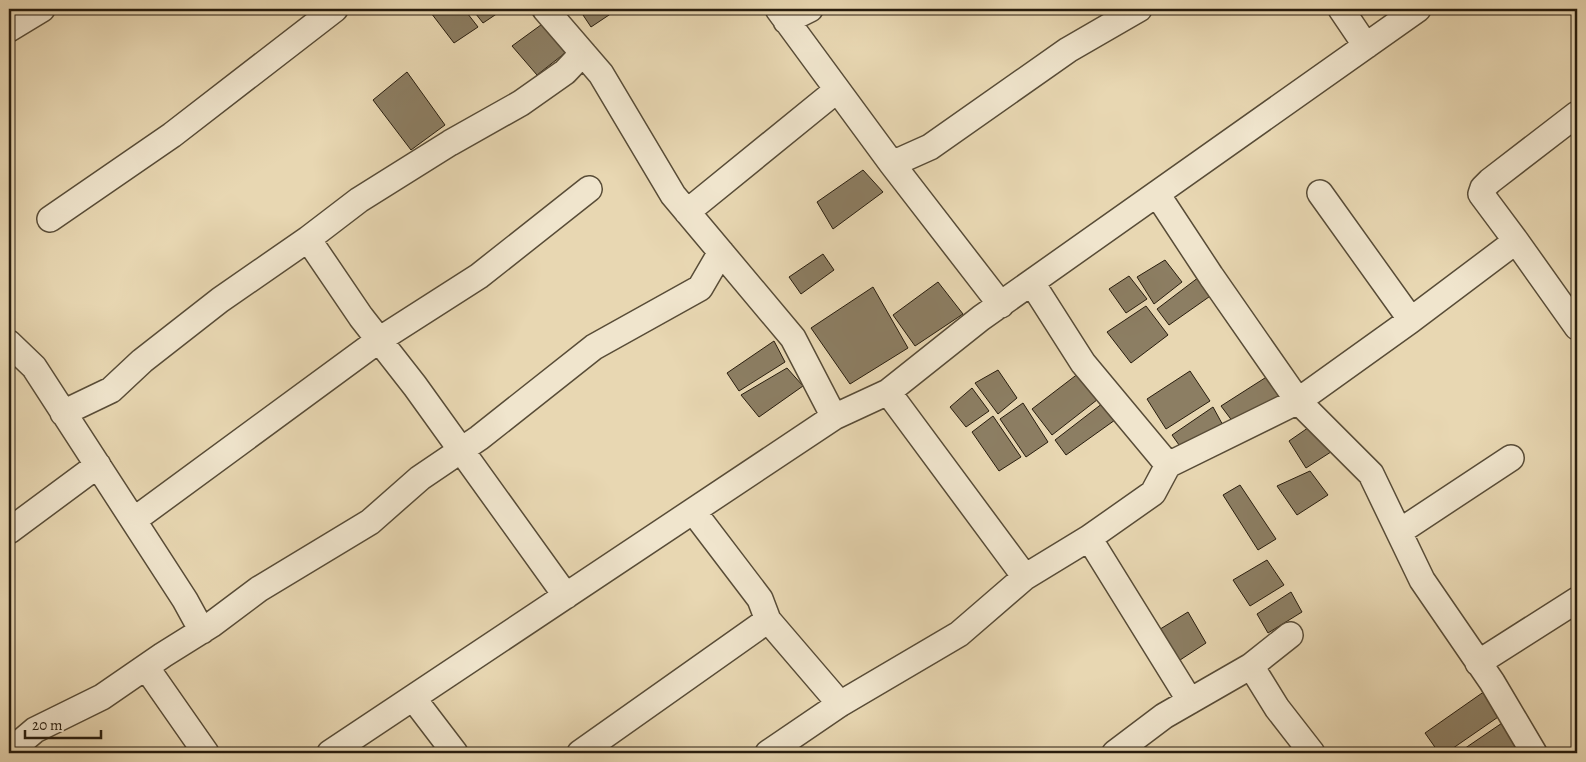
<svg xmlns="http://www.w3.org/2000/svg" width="1586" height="762" viewBox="0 0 1586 762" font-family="Alegreya,serif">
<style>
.building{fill:#8c7e63;stroke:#281d0e}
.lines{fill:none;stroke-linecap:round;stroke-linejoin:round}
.minor-casing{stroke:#584c37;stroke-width:28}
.minor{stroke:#f0e5cd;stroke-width:25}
</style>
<rect width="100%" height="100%" fill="#e8d7b2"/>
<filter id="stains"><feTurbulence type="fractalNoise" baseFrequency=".004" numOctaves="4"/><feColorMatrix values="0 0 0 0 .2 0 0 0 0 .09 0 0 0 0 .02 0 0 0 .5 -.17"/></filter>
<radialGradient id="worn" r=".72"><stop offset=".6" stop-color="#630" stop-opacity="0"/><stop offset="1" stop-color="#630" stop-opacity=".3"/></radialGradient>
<path class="building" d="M301 9H321L308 19Z
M428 9H464L478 27 454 43Z
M472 9H504L483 23Z
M579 9H618L591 27Z
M545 22 565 53 537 75 512 46Z
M407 72 445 125 411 150 373 100Z
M863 170 883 192 833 229 817 202Z
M823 254 834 270 801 294 789 277Z
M1165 260 1182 282 1154 304 1137 277Z
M1203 274 1216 292 1169 325 1157 309Z
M1129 276 1147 299 1126 313 1109 289Z
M938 282 963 314 915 346 893 315Z
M873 287 908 348 850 384 811 328Z
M1146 306 1168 335 1131 363 1107 332Z
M774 341 785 362 739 391 727 373Z
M787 368 803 386 759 417 741 395Z
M998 370 1017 398 998 414 975 383Z
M1190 371 1210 401 1166 429 1147 399Z
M1079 373 1102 396 1052 435 1032 409Z
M1268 376 1284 397 1236 426 1221 406Z
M972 388 989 411 966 427 950 407Z
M1023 403 1048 442 1026 457 1000 419Z
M1103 403 1115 420 1066 455 1055 440Z
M1213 407 1225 429 1184 452 1172 435Z
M993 416 1021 457 999 471 972 432Z
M1315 423 1334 450 1306 468 1289 441Z
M1310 471 1328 495 1297 515 1277 486Z
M1240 485 1276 539 1258 550 1223 495Z
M1267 560 1284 585 1250 606 1233 580Z
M1291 592 1302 612 1268 633 1257 614Z
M1188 612 1206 643 1177 662 1157 631Z
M1485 691 1501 715 1446 753H1439L1425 733Z
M1505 721 1517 747 1505 753H1458Z"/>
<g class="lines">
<defs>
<path id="minor" d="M545 9 601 74 673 195 793 338 834 417
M778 9 892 164 1001 305
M1341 9 1366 46
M786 21 810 9
M9 29 42 9
M892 164 930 147 1068 50 1139 9
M1320 193 1411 320
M1157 194 1211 276 1298 401 1411 320 1516 241 1481 194 1483 188 1490 181 1577 114
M687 212 837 90
M50 219 172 135 335 9
M308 239 361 317 415 386 566 596
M1516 241 1577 327
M9 343 34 367 185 600 202 631
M888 392 1025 577
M63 413 111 390 142 361 220 300 308 239 359 200 450 143 521 103 565 72 583 53
M1168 465 1298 401 1371 474 1422 580 1492 682 1534 753
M693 511 760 599 768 620 840 704
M134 520 379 340 479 276 589 189
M9 531 98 465
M1399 532 1511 458
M1089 538 1190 701
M1478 663 1577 600
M1251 666 1277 708 1312 753
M146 667 206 753
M413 698 455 753
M9 752 35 730 102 697 163 655 211 625 259 589 370 522 420 478 479 438 594 347 700 288 721 252
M330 753 834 417 888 392 981 318 1418 9
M580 753 768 620
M768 753 840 704 959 634 1025 577 1089 538 1153 493 1168 465 1083 363 1032 283
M1115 753 1164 716 1251 666 1290 635"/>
</defs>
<use href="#minor" class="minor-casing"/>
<use href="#minor" class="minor"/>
</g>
<rect width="1586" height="762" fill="none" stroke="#e8d7b2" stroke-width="30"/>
<rect x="10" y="10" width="1566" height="742" fill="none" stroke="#281d0e" stroke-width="2.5"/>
<rect x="15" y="15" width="1556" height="732" fill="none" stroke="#281d0e"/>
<path d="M25 730v8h76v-8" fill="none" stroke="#281d0e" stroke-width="2.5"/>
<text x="32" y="730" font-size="15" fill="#281d0e" stroke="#f0e5cd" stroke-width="4" paint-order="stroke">20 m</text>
<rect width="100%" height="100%" filter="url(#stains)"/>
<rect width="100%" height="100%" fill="url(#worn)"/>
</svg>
